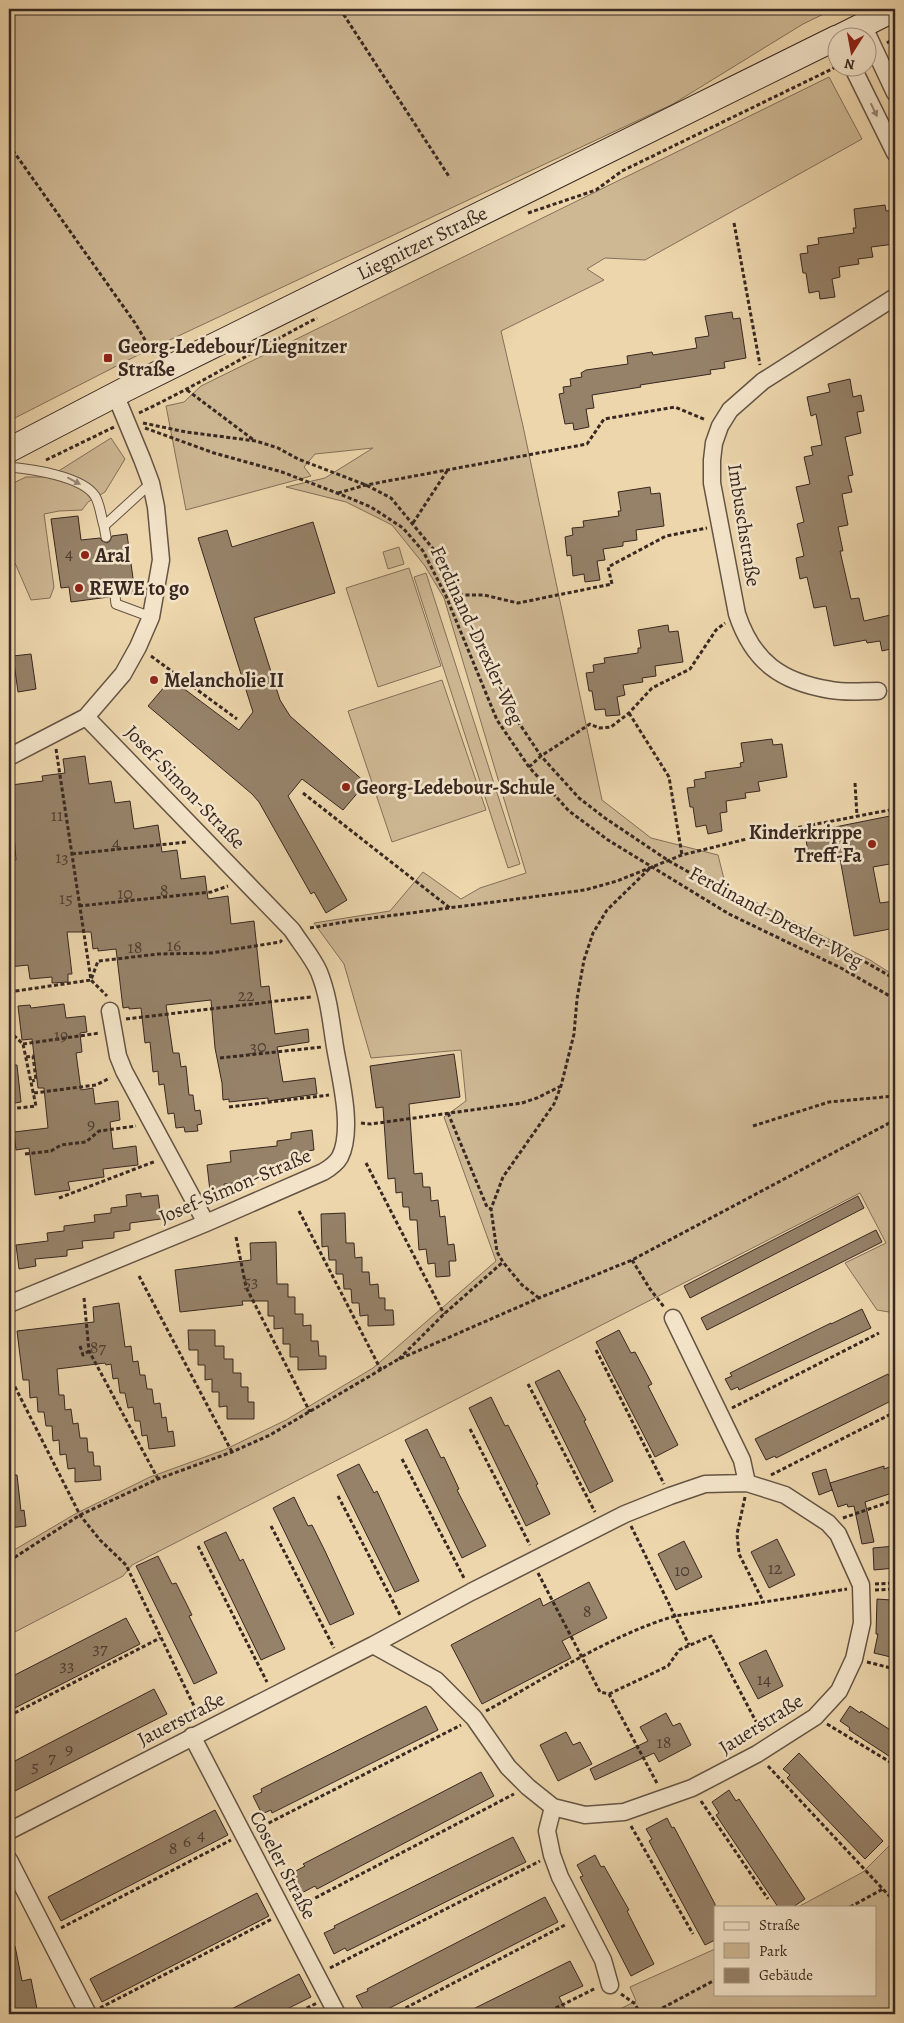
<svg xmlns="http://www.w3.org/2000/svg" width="904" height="2023" viewBox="0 0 904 2023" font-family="Alegreya,serif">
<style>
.green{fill:#ceb894;stroke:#83705a}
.building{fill:#968269;stroke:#382821}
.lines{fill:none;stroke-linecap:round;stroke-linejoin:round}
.service-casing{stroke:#655444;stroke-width:11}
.minor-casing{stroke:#655444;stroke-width:19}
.secondary-casing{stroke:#382821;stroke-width:26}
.path{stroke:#382821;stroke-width:3;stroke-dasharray:4 2.5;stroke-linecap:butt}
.service{stroke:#f3e4c9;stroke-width:9}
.minor{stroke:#f3e4c9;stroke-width:16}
.secondary{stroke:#f3e4c9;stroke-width:24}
.oneway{fill:#968675}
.poi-dot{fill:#8f2418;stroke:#f3e4c9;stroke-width:2}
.labels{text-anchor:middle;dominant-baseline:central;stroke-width:5;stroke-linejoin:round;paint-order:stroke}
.number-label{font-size:18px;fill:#503e33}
.street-label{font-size:20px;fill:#382821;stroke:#f3e4c9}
.poi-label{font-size:20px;font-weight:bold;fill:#382821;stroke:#f3e4c9;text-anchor:start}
</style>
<rect width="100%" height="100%" fill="#edd6ac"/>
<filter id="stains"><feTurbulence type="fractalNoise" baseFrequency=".004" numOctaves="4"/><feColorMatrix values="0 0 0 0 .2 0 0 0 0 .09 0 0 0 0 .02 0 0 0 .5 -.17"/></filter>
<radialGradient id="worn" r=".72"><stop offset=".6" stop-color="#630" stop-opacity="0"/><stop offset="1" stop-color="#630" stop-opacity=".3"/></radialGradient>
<path class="green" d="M9 9H834L803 24 673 104 142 353 9 421Z
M829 77 862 139 645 260 605 258 587 269 604 280 501 331 523 426 602 800 651 838 718 855 726 887 870 960 895 976V1313L877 1310 845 1263 886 1243 860 1193 132 1565 123 1576 9 1635V1553L75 1514 150 1477 224 1450 286 1420 373 1368 496 1261 444 1117 466 1101 461 1050 371 1058 344 964 314 923 390 911 423 872 461 899 480 888 526 873 444 598 425 566 392 525 346 502 286 487 325 478 373 448 315 454 304 467 311 476 186 510 166 406 184 402 201 386Z
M111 438 125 459 105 492 88 502 82 510 59 511 44 514 54 587 50 598 31 600 15 563 9 560V485L26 477H49Z
M399 547 404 564 388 569 383 552Z
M409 568 441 666 378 687 346 588Z
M426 573 520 864 508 868 414 577Z
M442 680 486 810 392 842 348 711Z
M895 1840V2014H610L636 2001 630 1987 715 1949V1994H875V1907H798L863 1872Z"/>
<path class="building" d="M885 205 886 211 895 210V244L871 247 873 257 858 259 859 264 839 267 840 277 832 279 835 297 820 299 819 291 809 293 806 273H803L800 254 808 253 807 246 819 244 818 238 854 233 853 228H856L854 209Z
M732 312 733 319 740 318 746 358 724 362 725 368 710 370 711 374 640 385 641 387 592 395 594 408 586 409 589 427 574 430 573 423 565 424 559 394 564 393 563 387 571 386 570 379 582 377 581 373 586 370 628 364 627 356 652 352 653 355 697 348 695 338 709 336 705 316Z
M850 379 853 397 861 395 864 411 857 412 861 433 845 437 853 475 848 476 852 492 842 494 848 525 838 527 843 551H840L851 599 859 598 864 621 895 614V648L882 651 880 641 867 643 866 640 834 646 826 606 814 608 807 577 800 579 796 558 804 556 797 524 804 522 796 487 810 484 804 457 813 455 811 447 822 445 816 414 811 416 807 397 830 392 828 384Z
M650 487 651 494 660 493 664 526 636 530 637 540 623 542V546L603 549 605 560 597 561 600 580 585 582 584 574 573 576 571 555 567 556 565 537 573 535 572 528 584 527 583 521 619 516 618 511H621L618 492Z
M78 516 81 540 100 538 102 541 107 543 110 541 112 536 127 534 135 593 121 595 118 590H114L109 593V597L71 602 69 587 61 588 51 519Z
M313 522 335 593 254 618 280 700 290 716 366 783 343 810 302 779 288 796 347 900 326 913 314 892 311 894 259 802 252 794 148 706 171 679 239 730 253 712 198 538 227 530 232 547Z
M668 625 669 632 678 631 683 662 655 666 656 676 642 678 643 682 623 685 625 695 617 697 620 715 606 716 605 709 595 710 592 691H589L586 673 594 672 593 665 605 663 604 658 638 653V648H641L638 630Z
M31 654 36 689 18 692 13 656Z
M772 739 773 745 782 744 787 777 758 782 760 791 745 793 746 798 726 801 727 812 720 813 722 831 708 834 706 825 696 827 693 807H690L687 788 695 787 694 780 706 778 705 772 741 767 740 763 744 762 741 743Z
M85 756 89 784 111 781 115 803 130 801 134 829 158 825 162 852 177 850 181 879 205 876 208 899 228 896 231 924 254 921 261 987 269 986 275 1034 308 1029 309 1042 277 1047 283 1082 315 1078 317 1094 268 1101V1098L229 1102V1099L223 1100 222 1083 215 1048 211 1000 166 1005 173 1053H179L181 1067 186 1066 189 1095H193L195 1111 200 1110 202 1124 197 1125 198 1131 185 1132 184 1127 176 1128 174 1113 168 1114 164 1084 159 1085 158 1071 153 1072 150 1042 145 1043 141 1008 129 1009V1007L123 1008 116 949 98 951V948L93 949 91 932H67L72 974H68V982L52 983V977L30 979 28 965 9 967V861L16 860 14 835 9 836V814H14L11 785 43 781 42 776 65 773 63 759Z
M895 815V863L873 867 880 903 895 901V928L854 936 839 853 809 859 805 833Z
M64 1004 66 1018 85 1016 87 1032 80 1033 82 1052 76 1053 81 1090 93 1088 95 1104 118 1101 120 1120 110 1122 113 1149 136 1146 138 1165 103 1169 104 1177 68 1182 70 1190 35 1195 29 1148 16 1150 14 1132 48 1128 44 1088H38L32 1039 22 1040 18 1006 30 1005 31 1008Z
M454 1054 460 1097 409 1104 414 1174 422 1173 423 1187H430L431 1201 438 1200 440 1217 445 1216 448 1245 454 1244 456 1261H449L450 1276 436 1277 435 1263 428 1264 426 1249 419 1250 417 1220H410L409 1207H403L402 1192 396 1193 395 1178 388 1179 383 1107 376 1108 370 1066Z
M9 1065H17L21 1102 9 1104Z
M312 1130 314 1150 307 1151 308 1157 295 1159 296 1166 266 1169 267 1175 252 1177 253 1181 224 1184 225 1189 210 1191 207 1165 231 1162 230 1151 277 1146V1141L291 1139V1133Z
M141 1193V1197L158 1195 161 1219 130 1223V1230L114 1232V1238L82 1241 83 1248 67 1250V1256L35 1259 36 1266 19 1269 16 1245 48 1241 47 1233 64 1231V1226L95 1222 94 1215 111 1213V1208L127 1206 126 1195Z
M858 1196 864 1208 690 1298 684 1286Z
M345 1213 346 1243H354L355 1258 362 1257V1272H369L370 1285 378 1284 379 1298H385V1310H393L394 1325 368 1326V1315L360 1316 359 1303H352L351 1289H344L343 1274H336V1260H329L328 1246 322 1247 321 1214Z
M876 1230 882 1242 707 1330 701 1318Z
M276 1242 277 1284H288V1297H295V1314H303V1326L311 1325V1341H318L319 1356H326V1369L298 1370V1357H290V1344H283V1328L274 1329V1316H268V1301H242L243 1305 180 1312 175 1270 251 1260 250 1243Z
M119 1303 125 1347 131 1346 133 1362 138 1361 140 1375H145L147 1389H152L154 1404 160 1403 162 1418 166 1417 168 1432 173 1431 175 1446 149 1449 147 1435 142 1436 140 1421H135L133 1407 128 1408 125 1393H120L118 1378 113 1379 111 1364 106 1365 105 1363 57 1369 59 1395H64L65 1410 71 1409 73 1424 78 1423 80 1438H87L88 1452H93L94 1466H100L101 1480 75 1482V1468L68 1469 66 1454 60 1455 59 1440 53 1441 52 1426H46L44 1412H38L37 1397 30 1398 29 1380H23L17 1331 94 1322 93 1307Z
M862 1309 871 1328 739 1390 738 1387 731 1390 725 1379 732 1376 730 1373 831 1323V1324Z
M188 1330H215V1346H224V1359H233V1373H241V1387H248V1402H254V1419H227V1406L219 1407V1392H212V1379L205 1380V1365H198V1350H189Z
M619 1330 631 1353 635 1352 652 1384 648 1386 678 1445 655 1457 596 1342Z
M559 1370 586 1420 584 1421 613 1481 590 1493 535 1382Z
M895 1373V1399L776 1458 775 1456 766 1460 755 1439 888 1374 889 1376Z
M491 1397 505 1426 508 1425 538 1484 536 1485 550 1514 526 1526 469 1408Z
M427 1429 441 1458 444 1457 459 1489 457 1490 486 1546 462 1558 405 1440Z
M359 1464 374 1493 377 1491 419 1581 395 1592 337 1475Z
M895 1465V1488L891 1489 892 1493 865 1502 874 1542 862 1544 854 1506 848 1507 847 1504 838 1507 830 1483 884 1466V1469Z
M826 1469 832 1490 819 1495 812 1473Z
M9 1475H17L21 1511 24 1510 26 1526 9 1528Z
M294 1497 308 1526 312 1525 325 1551 354 1614 330 1625 273 1508Z
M226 1532 240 1561 243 1559 285 1649 261 1660 204 1542Z
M777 1539 795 1575 769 1588 751 1552Z
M684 1541 702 1577 676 1590 658 1554Z
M895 1546V1568L874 1570 873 1548Z
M158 1556 172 1584 176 1583 192 1615 189 1616 217 1673 194 1684 136 1566Z
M589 1582 607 1618 562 1641 571 1658 482 1704 451 1645 540 1598 543 1606Z
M877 1599 891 1600 890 1611H895V1658L874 1653 878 1634H876Z
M126 1618 140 1644 9 1711V1678Z
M766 1650 783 1686 758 1699 739 1663Z
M154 1689 167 1714 9 1794V1764Z
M426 1706 438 1730 272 1813 271 1810 262 1814 253 1796 262 1792 261 1789Z
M850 1706 860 1713 861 1711 895 1733V1760L849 1730 850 1728 840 1721Z
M666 1713 673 1726 680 1723 691 1745 659 1762 654 1753 595 1780 590 1769 648 1741 640 1727Z
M566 1732 573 1745 580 1742 592 1764 558 1781 540 1745Z
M799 1753 883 1841 865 1859 787 1778 790 1775 783 1769Z
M481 1772 494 1796 317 1889 315 1886 296 1896 289 1882 297 1878 294 1872 305 1866 303 1864Z
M729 1790 736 1801 739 1799 805 1899 793 1907H778L716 1815 719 1813 712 1802Z
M215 1810 228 1835 61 1921 48 1897Z
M667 1818 672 1828 674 1827 715 1904V1940L705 1945 649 1841 652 1839 646 1829Z
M513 1837 526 1862 347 1951 345 1948 334 1954 324 1933 335 1928 334 1926Z
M595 1855 601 1867 604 1866 629 1910 627 1911 654 1964 631 1976 580 1877 583 1876 577 1865Z
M257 1893 269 1916 102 2002 90 1979Z
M545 1897 558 1922 378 2014H366L356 1996 368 1991 367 1989Z
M9 1946H15L22 1981 31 1979 38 2014H9Z
M570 1961 583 1986 559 1997 568 2014H463Z
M299 1974 311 1997 277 2014H222Z"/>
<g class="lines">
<defs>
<path id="service" d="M9 467C31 469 82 476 95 496 100 504 101 517 104 526
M106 537 104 526 151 483
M115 596 116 604 151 617"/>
<path id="minor" d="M863 25 895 93
M853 68 895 153
M878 691C863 691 846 693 831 690 781 682 753 662 737 614L712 483V460L714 443 720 426 730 410 763 381 895 297
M9 757 86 717 123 674 138 647 151 617 161 560 156 507 151 483 142 459 115 394
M110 1011 118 1056 124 1071 206 1223
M9 1304 206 1223 323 1172C330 1168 336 1164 340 1157 354 1129 340 1077 335 1047 331 1022 329 997 319 972 313 958 301 944 292 930L86 717
M673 1318 742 1460 747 1483
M373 1645 436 1680 474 1718 508 1767 528 1787 553 1807 547 1831 552 1855 560 1877 603 1960 610 1985
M192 1736 337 2014
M9 1831 373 1645 471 1592 625 1514 670 1496 705 1484 747 1483 785 1495 828 1523 838 1534 861 1585 862 1623 854 1659 839 1691 815 1717 757 1754 692 1788 624 1812 585 1815 553 1807
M9 1860 88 2014"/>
<g id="secondary">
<path d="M837 38 895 9"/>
<path id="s1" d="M9 450 128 388 836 38"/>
</g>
</defs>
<use href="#service" class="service-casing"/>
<use href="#minor" class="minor-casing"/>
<use href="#secondary" class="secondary-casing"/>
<path class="path" d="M340 9 450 178
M887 43 895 38
M9 145 135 323 154 355
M528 213 596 190 622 171 836 67
M734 223 760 365
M187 390 255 441
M139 413C200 384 257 349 317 318
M143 423 186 432 256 441 278 448 298 459 366 485 391 498 439 556 459 595 489 673 513 714 541 756 579 798 605 818 669 861 744 903 848 952 895 979
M145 428 214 453 282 472 337 493 371 507 403 528 423 551 446 596 497 720 529 767 569 811 608 840 729 914 841 968 895 999
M46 460 114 427
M338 493 366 485 587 444 604 419 675 407 706 420
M413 523 447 471
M459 595H484L518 603 612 584 608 567 666 536 707 528
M151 656 237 719
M629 713 669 777 682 855
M56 749 91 980 107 996
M529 767 541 756 590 724 599 728 611 727 629 713 652 688 690 669 716 630 725 623
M855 783 857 816
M303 793 450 908
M72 854 187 842
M79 906 211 892 228 886
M310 928 350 921 585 890 617 881 682 855 775 832 895 809
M9 992 91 980 98 961 158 954 211 953 280 942 282 940
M126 1019 311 997
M9 1031 23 1044 36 1106 9 1109
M23 1044 100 1033
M26 1057 33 1056 36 1080 32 1081
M220 1058 322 1047
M34 1093 96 1085 110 1078
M229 1107 329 1095
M448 1113 487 1207 491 1209
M361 1123 371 1124 522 1103 537 1098 561 1086
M753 1126 829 1102 895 1096
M25 1154 51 1151 61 1145 86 1142 99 1131 136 1126
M366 1163 444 1314
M59 1198 156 1161
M299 1211 381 1370
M236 1237 246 1287 310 1412
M632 1260 650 1289 664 1307
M139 1276 232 1452
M84 1298 89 1351 158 1479
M539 1298 522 1285 503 1262 497 1252 491 1209 503 1177 554 1104 561 1086 574 1034 577 999 584 960 593 933 607 910 650 868
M80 1346 83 1355 89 1351
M596 1350 664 1484
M399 1359 444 1314 503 1262
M9 1375 80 1515 100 1540 126 1565 195 1708 194 1721
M528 1384 595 1512
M732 1408 879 1333
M470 1429 530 1545
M402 1459 464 1578
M771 1475 895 1412
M338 1496 400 1615
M745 1497 737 1534 739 1554 763 1601
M843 1518 895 1500
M271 1526 334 1648
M631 1526 689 1645
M198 1546 267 1682
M9 1561 80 1515 158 1479 232 1452 270 1435 397 1360 539 1298 632 1260 895 1120
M538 1573 600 1692 609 1694 658 1785
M875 1584 895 1583
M875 1590 895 1589
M867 1662 895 1669
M609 1694 668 1666 679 1650 711 1636 762 1733
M486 1711C546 1678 610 1635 675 1616L847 1589
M9 1716 160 1638
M827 1724 895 1765
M768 1766 895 1902
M701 1801 768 1899
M631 1826 693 1934
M257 1829 461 1725
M298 1907 514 1794
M850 1907 883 1889
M61 1928 231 1840
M330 1968 540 1861
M621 1994 634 2003 641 2014
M100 2008 272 1919
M295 2014 317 2003
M394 2014 567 1924
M544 2014 596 1988
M651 2014 715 1980"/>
<use href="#service" class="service"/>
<use href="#minor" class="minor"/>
<use href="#secondary" class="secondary"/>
</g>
<defs><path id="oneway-solid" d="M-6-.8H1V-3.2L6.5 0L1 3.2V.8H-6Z" transform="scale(1.25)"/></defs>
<g class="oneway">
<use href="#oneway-solid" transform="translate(874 110) rotate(64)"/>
<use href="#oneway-solid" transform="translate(74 481) rotate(28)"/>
</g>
<g class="poi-dot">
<rect x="103" y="353" width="10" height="10" rx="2.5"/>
<circle cx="85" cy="555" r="5"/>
<circle cx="79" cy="588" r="5"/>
<circle cx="154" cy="680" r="5"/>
<circle cx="346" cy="787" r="5"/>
<circle cx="872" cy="844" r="5"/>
</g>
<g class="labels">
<g class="number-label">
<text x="69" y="553">4</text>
<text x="57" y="815">11</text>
<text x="116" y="842">4</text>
<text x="62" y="857">13</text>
<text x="164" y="890">8</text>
<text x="125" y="893">10</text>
<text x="66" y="898">15</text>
<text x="174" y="945">16</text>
<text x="135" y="947">18</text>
<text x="246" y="995">22</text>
<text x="61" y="1035">19</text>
<text x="258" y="1046">30</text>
<text x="91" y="1124">9</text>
<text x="251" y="1281">53</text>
<text x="98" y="1347">87</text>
<text x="775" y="1568">12</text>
<text x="682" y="1570">10</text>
<text x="587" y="1611">8</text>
<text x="100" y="1648">37</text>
<text x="67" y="1665">33</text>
<text x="764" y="1679">14</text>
<text x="664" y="1742">18</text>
<text x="69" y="1749">9</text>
<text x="52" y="1757">7</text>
<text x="35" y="1766">5</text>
<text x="201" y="1834">4</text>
<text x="187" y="1841">6</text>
<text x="173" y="1848">8</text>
</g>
<g class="street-label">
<text stroke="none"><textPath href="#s1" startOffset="462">Liegnitzer Straße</textPath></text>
<text transform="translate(744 525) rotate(81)">Imbuschstraße</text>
<text transform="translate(477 635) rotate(65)">Ferdinand-Drexler-Weg</text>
<text transform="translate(185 787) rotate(46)">Josef-Simon-Straße</text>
<text transform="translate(776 917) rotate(28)">Ferdinand-Drexler-Weg</text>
<text transform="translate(235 1186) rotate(-23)">Josef-Simon-Straße</text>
<text transform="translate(181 1719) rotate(-27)">Jauerstraße</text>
<text transform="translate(761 1724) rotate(-32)">Jauerstraße</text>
<text transform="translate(283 1865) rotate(62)">Coseler Straße</text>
</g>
<g class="poi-label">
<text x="118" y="346">Georg-Ledebour/Liegnitzer<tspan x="118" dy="23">Straße</tspan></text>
<text x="95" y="555">Aral</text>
<text x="89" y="588">REWE to go</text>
<text x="164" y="680">Melancholie II</text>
<text x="356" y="787">Georg-Ledebour-Schule</text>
<text x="862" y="832" text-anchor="end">Kinderkrippe<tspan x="862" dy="23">Treff-Fa</tspan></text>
</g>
</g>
<rect width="904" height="2023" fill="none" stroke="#edd6ac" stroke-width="30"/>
<rect x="10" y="10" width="884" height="2003" fill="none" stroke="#382821" stroke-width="2.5"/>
<rect x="15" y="15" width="874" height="1993" fill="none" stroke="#382821"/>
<rect x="714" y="1906" width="162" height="90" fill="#f3e4c9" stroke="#a89986"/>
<rect x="724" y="1922" width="25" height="8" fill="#f3e4c9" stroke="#a89986"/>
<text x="759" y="1930" font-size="15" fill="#382821">Straße</text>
<rect x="724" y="1943" width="25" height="15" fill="#ceb894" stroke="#a89986"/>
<text x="759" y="1956" font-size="15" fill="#382821">Park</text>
<rect x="724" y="1968" width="25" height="15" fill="#968269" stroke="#a89986"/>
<text x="759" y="1980" font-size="15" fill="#382821">Gebäude</text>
<g transform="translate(852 52) rotate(191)"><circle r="24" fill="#f3e4c9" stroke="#a89986"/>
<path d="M0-4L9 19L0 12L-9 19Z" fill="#8f2418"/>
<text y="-8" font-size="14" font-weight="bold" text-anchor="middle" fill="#382821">N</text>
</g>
<rect width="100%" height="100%" filter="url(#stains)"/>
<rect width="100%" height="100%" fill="url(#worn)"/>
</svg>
